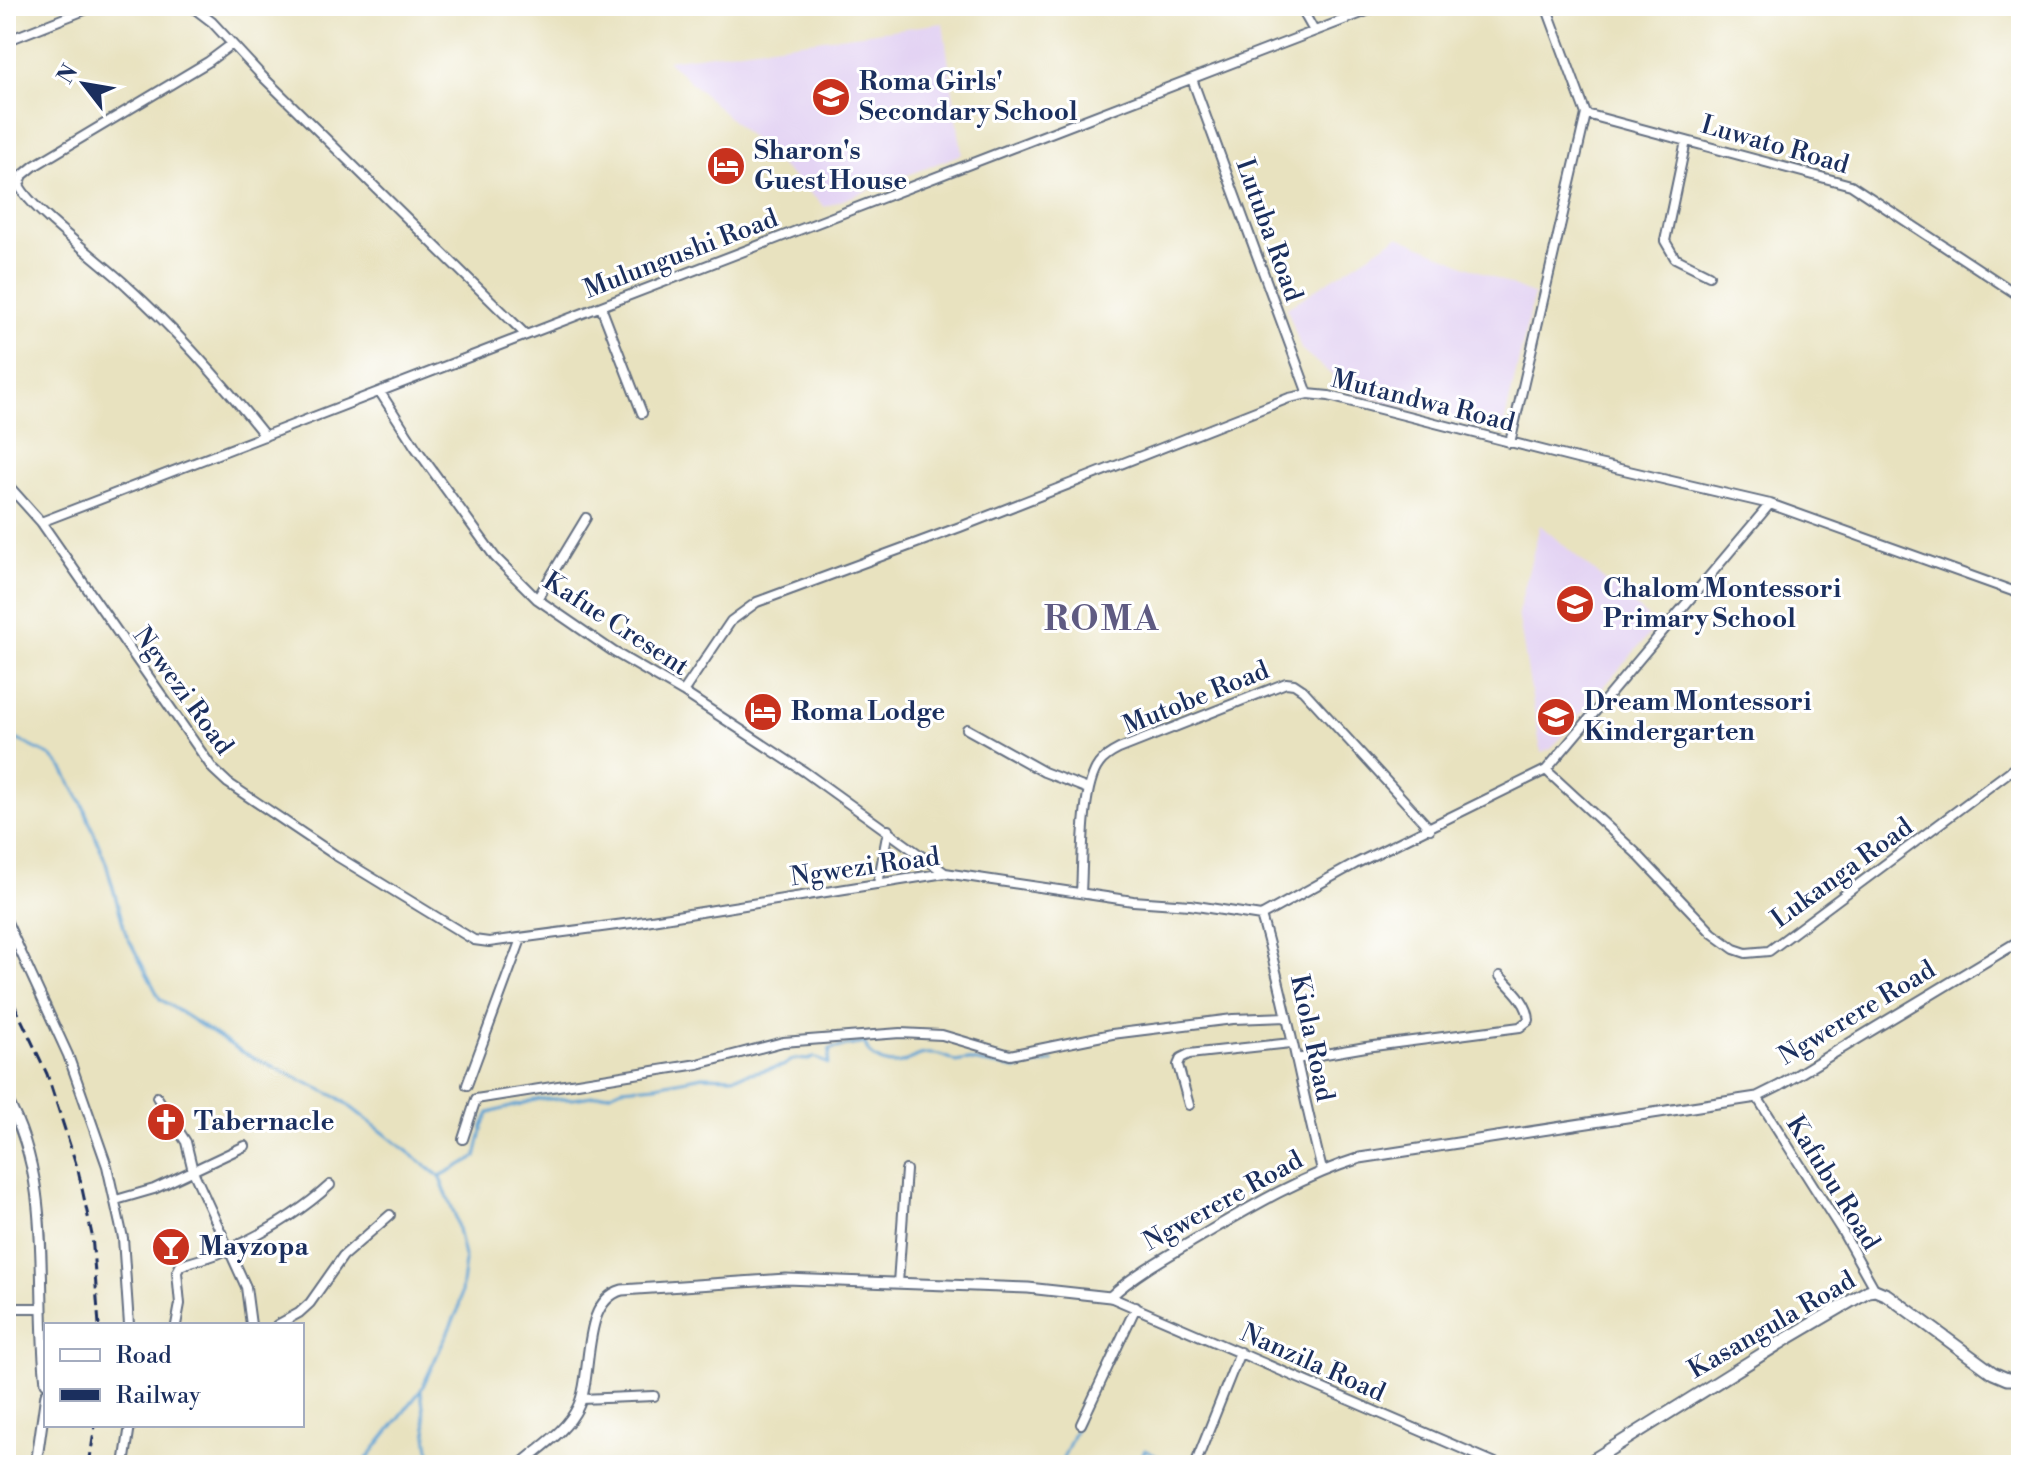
<svg xmlns="http://www.w3.org/2000/svg" width="2027" height="1471" viewBox="0 0 2027 1471" font-family="'Libre Bodoni',serif">
<style>
.built{fill:#e3d3f3}
.lines{fill:none;stroke-linecap:round;stroke-linejoin:round}
.stream{stroke:#5ea2d3;stroke-width:3}
.minor-casing{stroke:#636e80;stroke-width:12}
.tertiary-casing{stroke:#636e80;stroke-width:13}
.secondary-casing{stroke:#636e80;stroke-width:15}
.minor{stroke:#fff;stroke-width:8}
.tertiary{stroke:#fff;stroke-width:9}
.secondary{stroke:#fff;stroke-width:11}
.rail{stroke:#1b2f5e;stroke-width:3;stroke-dasharray:12 6;stroke-linecap:butt}
.labels{text-anchor:middle;dominant-baseline:central;stroke-width:6;stroke-linejoin:round;paint-order:stroke}
.poi-label{font-size:26px;font-weight:bold;fill:#1b2f5e;stroke:#fff;text-anchor:start}
.street-label{font-size:26px;fill:#1b2f5e;stroke:#fff}
.district-label{font-size:34px;font-weight:bold;letter-spacing:2px;fill:#5f5b82;stroke:#fff}
</style>
<rect width="100%" height="100%" fill="#fff"/>
<filter id="ink" filterUnits="userSpaceOnUse"><feTurbulence type="fractalNoise" baseFrequency=".0125" numOctaves="2"/><feDisplacementMap in="SourceGraphic" scale="16" xChannelSelector="R" yChannelSelector="G"/><feConvolveMatrix kernelMatrix="1 2 1 2 8 2 1 2 1" color-interpolation-filters="sRGB"/></filter>
<filter id="wash" filterUnits="userSpaceOnUse"><feTurbulence type="fractalNoise" baseFrequency=".006" numOctaves="4" result="noise"/><feDisplacementMap in="SourceGraphic" scale="32" xChannelSelector="R" yChannelSelector="G"/><feGaussianBlur stdDeviation="1.8" result="paint"/><feColorMatrix in="noise" values="0 0 0 0 0 0 0 0 0 0 0 0 0 0 0 0 0 1.4 0 .05"/><feComposite in="paint" operator="in"/></filter>
<g filter="url(#wash)">
<rect width="100%" height="100%" fill="#e8e2bf"/>
<path class="built" d="M943 23 962 154 825 207 667 60Z
M1398 236 1534 295 1502 433 1353 393 1301 349 1287 308Z
M1540 525 1657 625 1551 749 1541 752 1518 613Z"/>
<g class="lines">
<path class="stream" d="M6 734 51 756 63 769 82 803 106 863 126 934 160 999 242 1052 339 1098 439 1176 455 1215 465 1261 459 1308 421 1390 362 1465
M440 1176 476 1157 483 1126 489 1113 539 1099H573L611 1093 622 1088 656 1085 703 1076 732 1077 783 1066 794 1059 809 1060 814 1057 828 1064 830 1049 865 1043C868 1058 886 1067 901 1063 909 1061 916 1055 925 1054 938 1053 945 1056 956 1062L966 1060 1017 1069 1053 1061
M421 1392 429 1449 438 1465
M759 1465 768 1459 774 1465
M1060 1465 1079 1422
M1137 1465 1145 1450 1174 1465"/>
</g>
</g>
<g filter="url(#ink)">
<g class="lines">
<defs>
<path id="minor" d="M191 6 212 22 262 76 526 335
M1300 6 1314 31
M6 41 95 6
M232 44 208 62 34 166 23 175 19 185C30 209 104 264 127 286 178 332 223 383 265 436
M1192 79 1308 394
M1586 114 1851 185 2021 297
M1686 141 1665 241 1675 258 1709 275
M601 307 642 413
M380 392 416 448 495 557 537 599 614 652 683 692 805 772 945 873
M1510 443 1586 114 1546 6
M6 483 41 522 213 769 228 783 335 855 474 940 489 942 639 922 945 873 1133 901 1190 905 1261 916 1355 864 1546 770 1770 504
M41 522 1380 6
M537 599 586 518
M683 692 731 621 757 602 960 527 1289 398 1308 394 1329 396 1577 459 1770 504 2021 594
M967 729 1044 772 1088 789
M1546 770 1636 853 1712 933 1734 949 1746 953 1769 951 2021 763
M878 884 888 830
M1081 893C1083 862 1081 787 1099 764 1104 757 1111 753 1119 749L1286 683 1294 684 1303 690 1430 829
M1261 916C1286 999 1300 1085 1322 1170
M6 920 68 1055 107 1166 123 1238 129 1325
M1296 1059 1366 1047 1520 1027 1529 1020C1528 1002 1511 988 1500 976
M467 1085 521 939
M157 1097 186 1142 193 1171 246 1287 251 1325
M1757 1097 1842 1231 1875 1290
M1189 1105 1178 1065 1181 1058 1189 1054 1291 1043
M463 1139 476 1099 698 1064 783 1042 900 1033 942 1035 1010 1055 1112 1034 1233 1019 1286 1017
M116 1200 154 1189 245 1146
M898 1283 906 1170
M1110 1297 1500 1465
M6 1308H41
M176 1325 180 1304 177 1272 180 1266C194 1260 209 1258 222 1252 262 1235 298 1214 330 1185
M277 1325 299 1313 310 1303 343 1256 390 1215
M581 1399 654 1396
M1081 1424 1136 1307
M124 1465 130 1425
M1195 1465 1240 1352"/>
<path id="tertiary" d="M6 1098C55 1184 35 1289 46 1383
M36 1465 46 1394
M520 1465C540 1447 566 1432 578 1407 594 1374 580 1302 622 1290L786 1279 1028 1288 1110 1297C1137 1272 1171 1254 1203 1235 1254 1205 1303 1176 1360 1158L1757 1097 1779 1086 2021 940"/>
<path id="secondary" d="M1585 1465 1788 1338 1868 1291 1875 1290 1887 1295 1993 1373 2007 1379H2021"/>
</defs>
<use href="#minor" class="minor-casing"/>
<use href="#tertiary" class="tertiary-casing"/>
<use href="#secondary" class="secondary-casing"/>
<use href="#minor" class="minor"/>
<use href="#tertiary" class="tertiary"/>
<use href="#secondary" class="secondary"/>
<path class="rail" d="M6 987 47 1074 78 1170 92 1235 99 1325
M89 1465 95 1425"/>
</g>
</g>
<defs>
<symbol id="school-disc" viewBox="-11 -11 22 22"><circle r="9.5" fill="#c8321e" stroke="#fff"/><path d="M0-5L7-2L0 1L-7-2ZM-4 1L0 2.5L4 1V4Q0 6-4 4Z" fill="#fff"/></symbol>
<symbol id="hotel-disc" viewBox="-11 -11 22 22"><circle r="9.5" fill="#c8321e" stroke="#fff"/><path d="M-6-4.5h1.5V1H6V5H4.5V3h-9V5H-6ZM-4 0a1.8 1.8 0 1 1 3.6 0ZM.5 0V-2.5h3Q6-2.5 6 0Z" fill="#fff"/></symbol>
<symbol id="church-disc" viewBox="-11 -11 22 22"><circle r="9.5" fill="#c8321e" stroke="#fff"/><path d="M-1.2-6h2.4v3.5h3.3v2.4h-3.3V6h-2.4V-.1h-3.3v-2.4h3.3Z" fill="#fff"/></symbol>
<symbol id="bar-disc" viewBox="-11 -11 22 22"><circle r="9.5" fill="#c8321e" stroke="#fff"/><path d="M-6-5H6L.8 .8V4.5H3.5V6h-7V4.5H-.8V.8Z" fill="#fff"/></symbol>
</defs>
<g fill-rule="evenodd">
<use href="#school-disc" x="809" y="75" width="44" height="44"/>
<use href="#hotel-disc" x="704" y="144" width="44" height="44"/>
<use href="#school-disc" x="1553" y="582" width="44" height="44"/>
<use href="#hotel-disc" x="741" y="690" width="44" height="44"/>
<use href="#school-disc" x="1534" y="695" width="44" height="44"/>
<use href="#church-disc" x="144" y="1100" width="44" height="44"/>
<use href="#bar-disc" x="149" y="1225" width="44" height="44"/>
</g>
<g class="labels">
<g class="poi-label">
<text x="859" y="82">Roma Girls'<tspan x="859" dy="30">Secondary School</tspan></text>
<text x="754" y="151">Sharon's<tspan x="754" dy="30">Guest House</tspan></text>
<text x="1603" y="589">Chalom Montessori<tspan x="1603" dy="30">Primary School</tspan></text>
<text x="1584" y="702">Dream Montessori<tspan x="1584" dy="30">Kindergarten</tspan></text>
<text x="791" y="712">Roma Lodge</text>
<text x="194" y="1122">Tabernacle</text>
<text x="199" y="1247">Mayzopa</text>
</g>
<g class="street-label">
<text transform="translate(1775 145) rotate(16)">Luwato Road</text>
<text transform="translate(1269 230) rotate(70)">Lutuba Road</text>
<text transform="translate(681 254) rotate(-21)">Mulungushi Road</text>
<text transform="translate(1423 401) rotate(14)">Mutandwa Road</text>
<text transform="translate(616 624) rotate(33)">Kafue Cresent</text>
<text transform="translate(183 691) rotate(54)">Ngwezi Road</text>
<text transform="translate(1196 698) rotate(-22)">Mutobe Road</text>
<text transform="translate(865 867) rotate(-8)">Ngwezi Road</text>
<text transform="translate(1842 873) rotate(-36)">Lukanga Road</text>
<text transform="translate(1857 1013) rotate(-31)">Ngwerere Road</text>
<text transform="translate(1312 1038) rotate(78)">Kiola Road</text>
<text transform="translate(1833 1183) rotate(58)">Kafubu Road</text>
<text transform="translate(1223 1201) rotate(-29)">Ngwerere Road</text>
<text transform="translate(1772 1325) rotate(-30)">Kasangula Road</text>
<text transform="translate(1313 1363) rotate(24)">Nanzila Road</text>
</g>
<g class="district-label">
<text x="1102" y="620">ROMA</text>
</g>
</g>
<rect width="2027" height="1471" fill="none" stroke="#fff" stroke-width="32"/>
<rect x="44" y="1323" width="260" height="104" fill="#ffffff" stroke="#a4acbf" stroke-width="2"/>
<rect x="60" y="1349" width="40" height="12" fill="#ffffff" stroke="#a4acbf" stroke-width="2"/>
<text x="116" y="1363" font-size="24" fill="#1b2f5e">Road</text>
<rect x="60" y="1389" width="40" height="12" fill="#1b2f5e" stroke="#a4acbf" stroke-width="2"/>
<text x="116" y="1403" font-size="24" fill="#1b2f5e">Railway</text>
<g transform="translate(84 84) rotate(301)" stroke="#ffffff" stroke-width="6" paint-order="stroke">
<path d="M0-6L14 30L0 20L-14 30Z" fill="#1b2f5e"/>
<text y="-12" font-size="22" font-weight="bold" text-anchor="middle" fill="#1b2f5e">N</text>
</g>
</svg>
